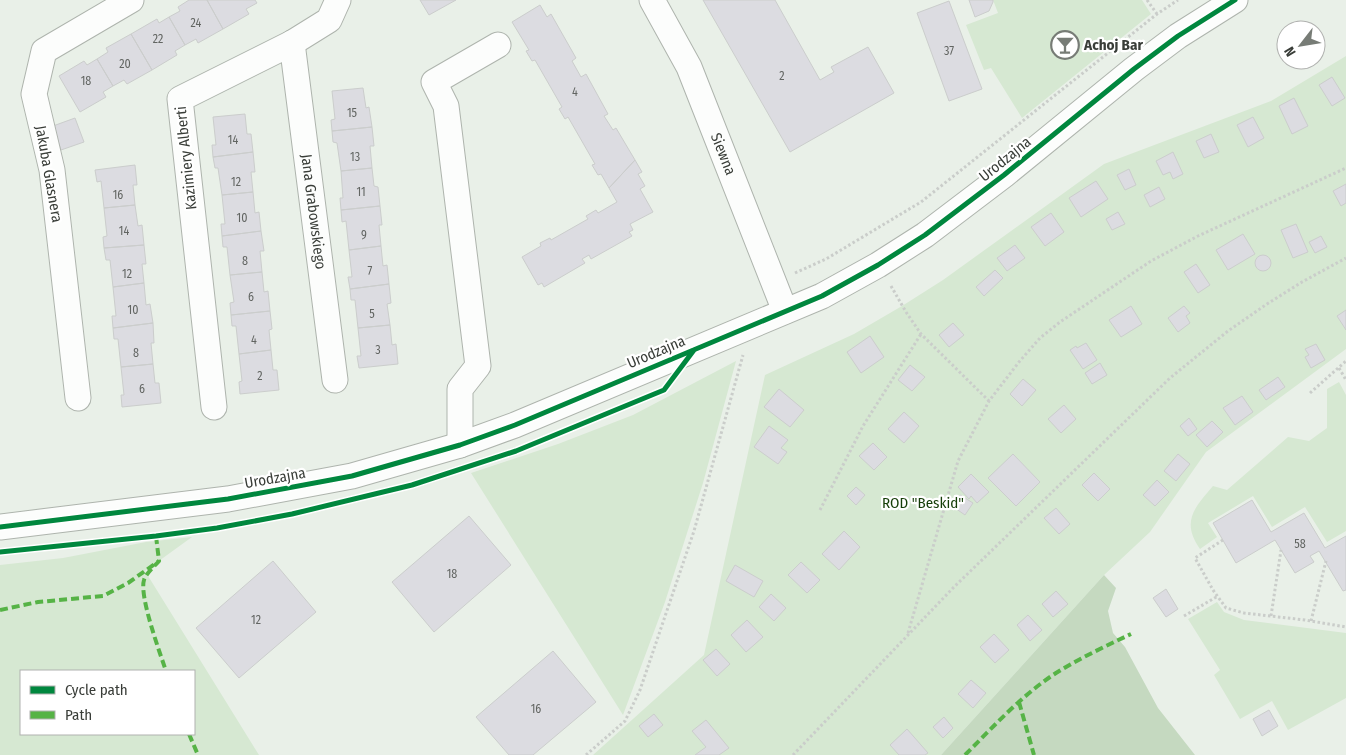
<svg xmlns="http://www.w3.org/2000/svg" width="1346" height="755" viewBox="0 0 1346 755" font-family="'Fira Sans Condensed',sans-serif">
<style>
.green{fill:#d6e8d2;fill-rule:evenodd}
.forest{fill:#c5d9c0}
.building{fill:#dcdce1;stroke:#cbcdcc}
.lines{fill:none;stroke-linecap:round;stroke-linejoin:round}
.minor-casing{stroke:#aeb4ad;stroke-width:27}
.path{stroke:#cacdca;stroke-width:3;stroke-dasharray:2.5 2.5;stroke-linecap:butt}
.minor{stroke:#fcfdfc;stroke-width:25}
.quiet{stroke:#56b346;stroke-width:4;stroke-dasharray:8 4;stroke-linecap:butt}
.cycleway-casing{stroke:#fff;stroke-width:8}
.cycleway{stroke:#00873e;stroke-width:5}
.labels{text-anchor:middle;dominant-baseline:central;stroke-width:4.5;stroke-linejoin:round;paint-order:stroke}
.number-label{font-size:12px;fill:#626562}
.poi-label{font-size:15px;font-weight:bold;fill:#393d38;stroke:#fff;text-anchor:start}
.street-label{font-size:15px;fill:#393d38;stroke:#fff}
.park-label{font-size:15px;fill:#143d07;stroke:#fff}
</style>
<rect width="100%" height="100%" fill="#e9f0e8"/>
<path class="green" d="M993 0H1142L1151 14 1022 118 991 68 984 70 966 25 998 13Z
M1346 56V349L1206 452 1150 532 1104 575 941 755H593L704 655 765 375 854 334 902 306 943 280 1104 164 1271 101Z
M736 361 703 483 665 602 623 715 471 473 558 444 633 415Z
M1339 382 1346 395V531L1327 542 1305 507 1272 527 1253 496 1208 523 1217 537 1200 549C1181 522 1194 508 1213 486L1227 490 1288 437 1309 441 1327 428V389Z
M192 537 145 571 259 755H0V565L63 558 146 542ZM21 671H194V734H21Z
M1217 602 1224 612 1244 620 1346 633V698L1288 730 1272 701 1240 719 1214 675 1220 670 1188 619Z"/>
<path class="forest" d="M1104 575 1116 588 1108 611 1113 633 1125 647 1158 708 1195 755H941Z"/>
<path class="building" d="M189 0H207L223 29 198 43 196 39 185 45 169 17 180 11 178 7Z
M207 0H255L257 3 246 9 249 14 223 29Z
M420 0H456L429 15Z
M703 0H775L820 80 834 72 831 67 868 47 894 93 790 152Z
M969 0H993V2L989 11 975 17Z
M949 1 982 89 949 101 917 13Z
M540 5 547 17 551 14 576 58 572 61 581 77 586 74 608 114 604 116 613 130 616 128 635 160 609 188 601 174 598 175 592 165 595 164 568 117 565 119 559 109 562 107 535 60 532 61 526 51 529 50 512 22Z
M169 17 185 45 175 51 177 55 152 70 131 34 157 19 159 23Z
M131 34 152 70 127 84 124 80 113 86 97 59 108 52 106 48Z
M97 59 113 86 103 92 106 97 80 112 59 76 84 61 87 65Z
M1332 77 1345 98 1332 106 1319 85Z
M363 88 366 108 369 107 372 127 332 131 331 120 335 119 332 91Z
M1294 98 1308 126 1292 134 1279 106Z
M245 114 247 134H251L253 152 213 157 212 145H216L213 117Z
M1253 117 1264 138 1248 147 1237 125Z
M75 118 84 142 61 150 53 126Z
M372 127 374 146H370L372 168 341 171 337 143 333 142 332 131Z
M1211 134 1219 152 1204 158 1196 141Z
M253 152 255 172H251L253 192 222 195 218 168H215L213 157Z
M1173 152 1183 174 1173 179 1170 172 1163 175 1156 161Z
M635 160 642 172 638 174 645 186 640 189 653 212 630 224 633 230 629 232 632 236 591 259 589 255 582 259 585 263 544 287 542 283 538 285 522 257 541 246 540 243 550 238 551 240 588 219 586 216 596 210 598 213 617 202 609 188Z
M135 165 137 185H133L135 205 104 208 101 181 97 182 95 170Z
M372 168 374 186 378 187 380 206 341 210 340 198H343L341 171Z
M1129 169 1136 185 1125 190 1117 175Z
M1096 181 1108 199 1081 217 1069 198Z
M1346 184V203L1341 206 1333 191Z
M1159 187 1165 199 1150 207 1144 195Z
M253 192 255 213 259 212 261 231 222 236 221 224H225L222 195Z
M135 205 138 226 142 225 144 245 104 248 103 237 107 236 104 208Z
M380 206 382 225H379L381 246 349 250 346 221 342 222 341 210Z
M1118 212 1125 224 1112 230 1106 219Z
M1051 213 1064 232 1045 246 1031 227Z
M1296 224 1308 252 1293 258 1281 230Z
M261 231 264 251H260L262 272 230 275 227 247H223L222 236Z
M1243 234 1255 254 1228 270 1216 250Z
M1321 236 1327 247 1315 253 1309 242Z
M144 245 146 264H142L144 283 113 287 110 260H106L104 248Z
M1015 245 1025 258 1007 271 997 258Z
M381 246 383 266 387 265 389 284 350 289 348 277H352L349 250Z
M1255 263a8 8 0 1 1 16 0a8 8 0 1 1-16 0Z
M1196 264 1210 285 1198 293 1184 272Z
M995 270 1003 278 984 296 976 287Z
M262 272 264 292 268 291 270 311 231 315 230 303 234 302 230 275Z
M144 283 146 305 150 304 153 323 113 328 112 316H116L113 287Z
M389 284 391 303 387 304 390 325 358 328 355 300H351L350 289Z
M1131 306 1142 324 1121 337 1109 320Z
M1184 306 1190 313 1186 316 1190 323 1178 332 1168 318Z
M1346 310V330L1337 316Z
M270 311 272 329 269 330 271 350 239 354 236 326H232L231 315Z
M153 323 154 343H151L153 364 121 367 118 339H114L113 328Z
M953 323 964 335 949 347 939 335Z
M390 325 392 345 396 344 398 364 359 368 357 356H361L358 328Z
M870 336 884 357 861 373 847 352Z
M1086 343 1097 360 1083 369 1070 350 1076 346 1077 348Z
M1316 344 1325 360 1311 368 1305 357 1309 355 1305 349Z
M271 350 273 370H277L279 390 240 394 239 382 242 381 239 354Z
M1100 363 1107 375 1092 384 1085 373Z
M153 364 155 383H159L161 403 122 407 121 395H124L121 367Z
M910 365 925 377 912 391 898 380Z
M1278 377 1285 387 1266 400 1259 390Z
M1023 379 1036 390 1022 406 1010 394Z
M779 389 804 410 790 427 764 407Z
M1242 396 1253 412 1235 425 1223 408Z
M1064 405 1076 419 1061 433 1048 419Z
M904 412 919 426 904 443 888 429Z
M1189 418 1197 429 1188 436 1180 426Z
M1212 421 1223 432 1207 447 1196 435Z
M769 426 788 440 781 448 787 452 778 464 754 447Z
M873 443 887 457 874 470 859 456Z
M1013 454 1040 482 1016 506 988 478Z
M1178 454 1190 464 1176 481 1164 471Z
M1094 473 1110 489 1098 501 1082 485Z
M971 474 989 492 977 503 971 496 969 499 958 487Z
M1157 480 1169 492 1155 506 1143 495Z
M856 487 865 495 856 505 847 496Z
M960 495 973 503 965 515 952 506Z
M1252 500 1271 532 1304 513 1325 548 1346 536V590L1343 591 1319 551 1310 556 1314 562 1295 573 1275 540 1236 563 1213 523Z
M1056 508 1070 524 1059 534 1044 518Z
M469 516 511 565 434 632 392 582Z
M844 531 860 547 839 570 822 554Z
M273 561 316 612 239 678 196 628Z
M801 562 820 580 807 593 788 575Z
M735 565 763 581 754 597 726 581Z
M1166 589 1178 609 1166 617 1153 598Z
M1056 591 1068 604 1053 617 1042 604Z
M771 594 786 608 774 621 759 607Z
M1028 615 1042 630 1030 641 1017 625Z
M747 620 763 637 746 652 731 635Z
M994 634 1009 650 995 663 980 647Z
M716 649 730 664 717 676 703 660Z
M553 651 596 702 533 755H509L476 717Z
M971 680 986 693 973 708 958 694Z
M1269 710 1278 726 1262 736 1253 719Z
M654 714 663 725 648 737 639 726Z
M944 717 953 728 943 738 933 727Z
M706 720 729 748 719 755H695L706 747 692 731Z
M907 729 928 753 925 755H899L890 745Z"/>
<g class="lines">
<defs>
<g id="minor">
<path id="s1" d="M652 0 689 67 785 311"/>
<path id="s2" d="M292 43 335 380"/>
<path d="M78 398 52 170 34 94 44 51 131 0"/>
<path d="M214 407 180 99 292 43 329 20 338 0"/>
<path d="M460 445V389L478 366 446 106 434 82 498 45"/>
<path d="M0 527 228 499 352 476 460 445 515 425 822 296 878 265 925 235 1004 175 1134 69 1178 36 1235 0"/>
</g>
</defs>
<use href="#minor" class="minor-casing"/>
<path class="path" d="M1147 0 1157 14
M795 273 826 259 921 202 1157 14 1178 0
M891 286 906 312 921 334 989 401
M1339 368 1346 380
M1310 393 1346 361
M820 510 863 426 921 334
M1223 540 1195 558 1213 590 1226 608 1244 613 1305 620 1346 627
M86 544 156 536 226 526
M1184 616 1218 596
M1271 616 1281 550
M1311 621 1326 561
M908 633 958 461 989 401 1019 362 1040 338 1060 322 1151 261 1198 236 1346 168
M586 755 625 721 640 690 694 531 743 355
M793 755 954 587 1170 378 1228 331 1267 304 1302 282 1346 258"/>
<use href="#minor" class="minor"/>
<path class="quiet" d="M156 536 159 561C155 566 146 573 144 580 139 596 160 653 166 671
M0 610 38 602 103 596 128 583 159 561
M1019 702 1034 755
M189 734 198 755
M965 755C994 726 1022 695 1056 673 1080 658 1106 646 1131 634"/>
<defs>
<path id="cycleway" d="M0 527 228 499 352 476 460 445 515 425 822 296 878 265 925 235 1004 175 1134 69 1178 36 1235 0
M0 552 156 536 217 528 292 514 412 485 516 451 664 390 694 350"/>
</defs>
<use href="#cycleway" class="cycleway-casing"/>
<use href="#cycleway" class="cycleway"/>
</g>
<defs>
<symbol id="bar-ring" viewBox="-11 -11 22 22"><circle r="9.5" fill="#fff" stroke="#777c76" stroke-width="1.5"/><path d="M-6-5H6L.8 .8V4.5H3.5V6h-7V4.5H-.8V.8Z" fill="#777c76"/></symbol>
</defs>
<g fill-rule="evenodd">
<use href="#bar-ring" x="1049" y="29" width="32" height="32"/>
</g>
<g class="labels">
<g class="number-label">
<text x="196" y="23">24</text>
<text x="158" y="39">22</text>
<text x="949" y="51">37</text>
<text x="125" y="64">20</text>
<text x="782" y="76">2</text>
<text x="86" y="81">18</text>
<text x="575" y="92">4</text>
<text x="352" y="113">15</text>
<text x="233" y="140">14</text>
<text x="355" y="157">13</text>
<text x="236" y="182">12</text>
<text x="361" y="192">11</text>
<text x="118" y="195">16</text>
<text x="242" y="218">10</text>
<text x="124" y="231">14</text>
<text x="364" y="235">9</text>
<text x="245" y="261">8</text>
<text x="370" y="271">7</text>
<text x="127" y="274">12</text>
<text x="251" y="297">6</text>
<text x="133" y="310">10</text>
<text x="372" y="314">5</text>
<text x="254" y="340">4</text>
<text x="378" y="350">3</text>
<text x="136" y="353">8</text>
<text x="260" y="376">2</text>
<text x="142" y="389">6</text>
<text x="1300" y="544">58</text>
<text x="452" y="574">18</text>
<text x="256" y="620">12</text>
<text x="536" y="709">16</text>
</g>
<g class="poi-label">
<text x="1084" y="45">Achoj Bar</text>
</g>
<g class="street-label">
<text stroke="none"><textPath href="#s1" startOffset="170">Siewna</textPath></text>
<text transform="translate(186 158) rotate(-96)">Kazimiery Alberti</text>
<text transform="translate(1005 159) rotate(-39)">Urodzajna</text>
<text transform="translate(49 174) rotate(80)">Jakuba Glasnera</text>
<text stroke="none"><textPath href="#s2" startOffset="170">Jana Grabowskiego</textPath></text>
<text transform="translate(656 352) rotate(-23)">Urodzajna</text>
<text transform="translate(275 478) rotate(-10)">Urodzajna</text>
</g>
<g class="park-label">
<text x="923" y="503">ROD "Beskid"</text>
</g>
</g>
<rect x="20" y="670" width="175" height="65" fill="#ffffff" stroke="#b0b1af"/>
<rect x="30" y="686" width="25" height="8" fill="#00873e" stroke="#b0b1af"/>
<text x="65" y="695" font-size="15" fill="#393d38">Cycle path</text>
<rect x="30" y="711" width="25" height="8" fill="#56b346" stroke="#b0b1af"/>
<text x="65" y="720" font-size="15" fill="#393d38">Path</text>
<g transform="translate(1301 45) rotate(239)"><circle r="24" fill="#ffffff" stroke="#b0b1af"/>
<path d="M0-4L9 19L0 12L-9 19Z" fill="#777c76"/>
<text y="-8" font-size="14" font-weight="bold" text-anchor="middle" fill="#393d38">N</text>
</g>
</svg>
